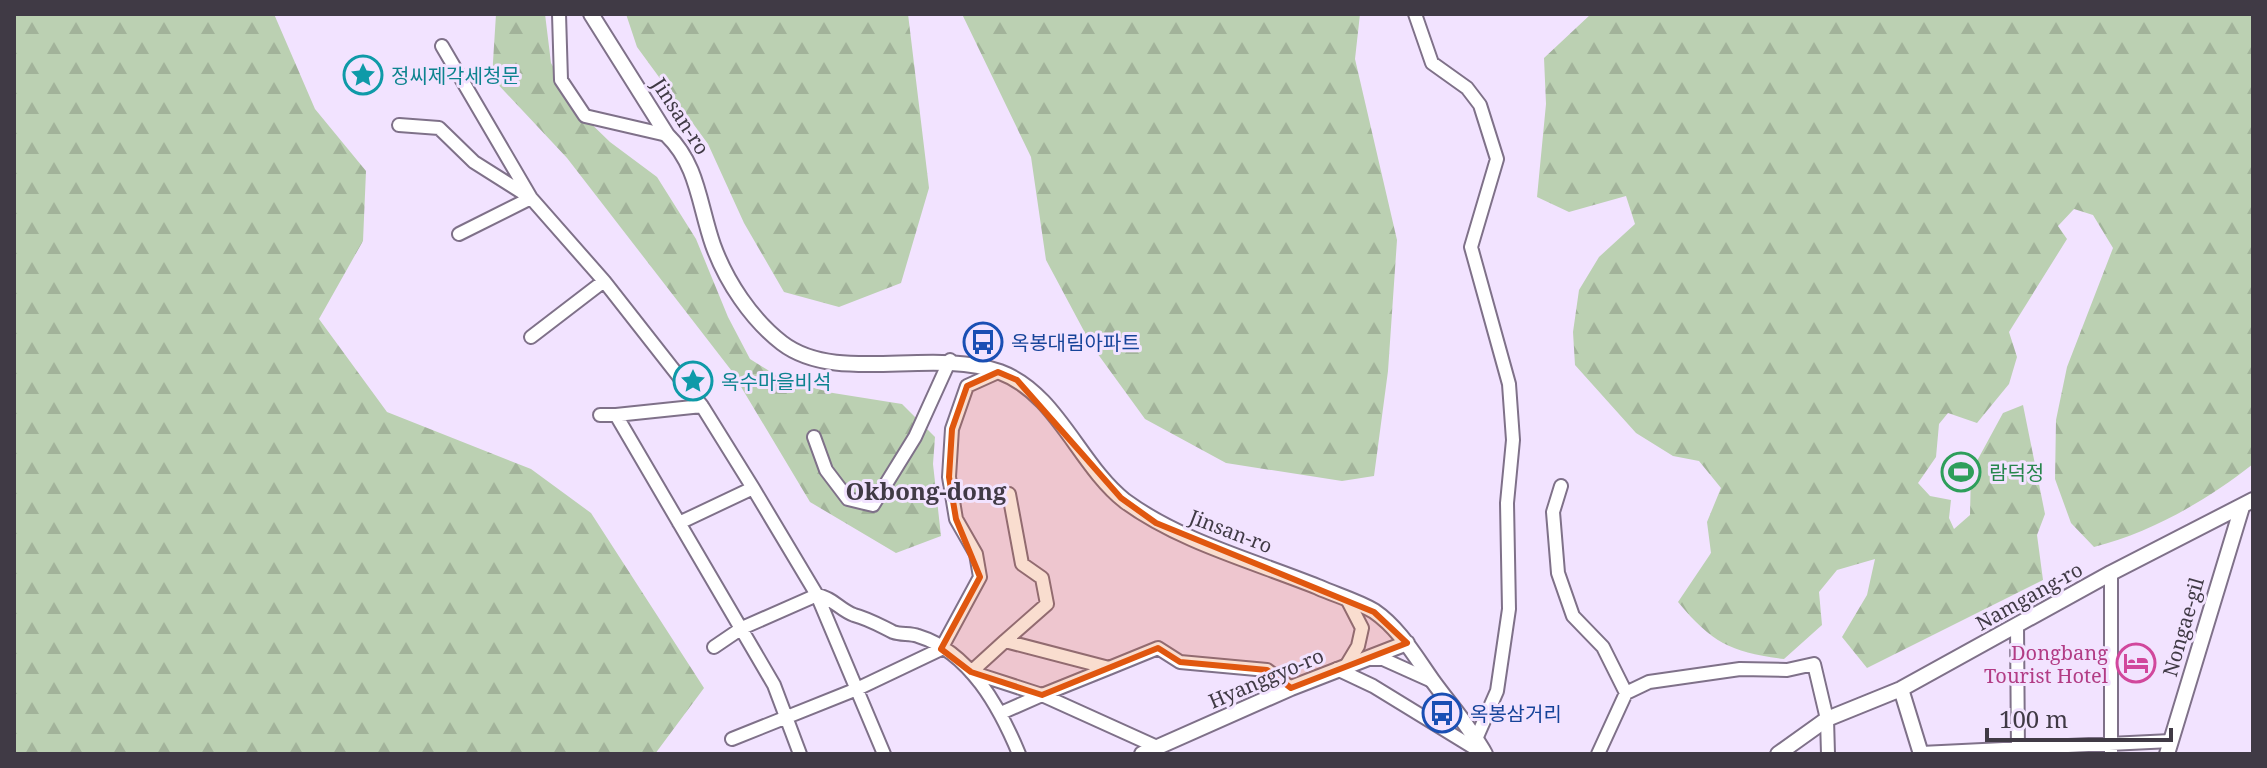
<svg xmlns="http://www.w3.org/2000/svg" width="2267" height="768" viewBox="0 0 2267 768" font-family="'Noto Serif','Noto Sans KR',serif">
<style>
.forest{fill:url(#forest-firs)}
.lines{fill:none;stroke-linecap:round;stroke-linejoin:round}
.minor-casing{stroke:#7f7189;stroke-width:16}
.tertiary-casing{stroke:#7f7189;stroke-width:18}
.minor{stroke:#fff;stroke-width:12}
.tertiary{stroke:#fff;stroke-width:14}
.marked{fill:#e0570f;fill-opacity:0.2;stroke:#e0570f;stroke-width:6;stroke-linejoin:round}
.labels{text-anchor:middle;dominant-baseline:central;stroke-width:6;stroke-linejoin:round;paint-order:stroke}
.culture-label{font-size:20px;fill:#0d838f;stroke:#f2e3ff;text-anchor:start}
.street-label{font-size:20px;fill:#403a45;stroke:#f2e3ff}
.transit-label{font-size:20px;fill:#164399;stroke:#f2e3ff;text-anchor:start}
.leisure-label{font-size:20px;fill:#27864d;stroke:#f2e3ff;text-anchor:start}
.hotel-label{font-size:20px;fill:#b23c85;stroke:#f2e3ff;text-anchor:end}
.quarter-label{font-size:24px;font-weight:bold;fill:#403a45;stroke:#f2e3ff}
</style>
<defs>
<pattern id="forest-firs" width="22" height="20" patternUnits="userSpaceOnUse" patternTransform="scale(2)"><rect width="22" height="20" fill="#bbd0b2"/><path d="M5 1l3.5 6h-7zM16 11l3.5 6h-7z" fill="#a2b39a"/></pattern>
</defs>
<rect width="100%" height="100%" fill="#f2e3ff"/>
<path class="forest" d="M14 14H274L315 109 366 171 363 241 319 319 387 412 531 469 591 513 704 688 655 754H14Z
M496 14H545L551 63 579 112 610 142 657 177 696 239 728 317 750 359 784 380 833 393 902 404 935 437 933 464 941 536 896 553 810 502 731 370 567 158 492 78Z
M626 14H908L929 188 901 283 839 307 784 292 744 223 708 144 637 47Z
M962 14H1360L1355 59 1397 240 1388 371 1374 476 1342 481 1226 463 1145 419 1092 346 1046 260 1031 157Z
M1591 14H2253V464C2206 501 2152 532 2094 547L2071 523 2055 479 2056 420 2067 367 2113 248 2093 215 2074 209 2058 226 2067 239 2009 332 2017 357 2009 384 1977 423 1948 413 1939 424 1936 457 1918 483 1930 496 1951 500 1949 518 1954 529 1970 515 1971 472 2003 413 2023 405 2045 514 2037 535 2043 580 1867 668 1842 637 1867 595 1875 559 1837 570 1819 592 1822 625 1784 659C1731 652 1713 644 1678 602L1711 553 1707 522 1721 488 1699 461 1673 456 1636 433 1575 365 1573 332 1579 290 1599 257 1635 224 1626 196 1569 212 1537 197 1546 104 1544 58Z"/>
<g class="lines">
<defs>
<path id="minor" d="M559 14 561 80 585 116 667 135
M1415 14 1432 63 1467 88 1480 105 1497 159 1471 247 1509 384 1513 440 1507 503 1509 609 1497 691 1476 739
M442 46 531 198 604 281 702 406 753 488 817 595 884 754
M399 125 439 128 474 162 531 198 459 234
M531 337 604 281
M600 415H616L774 685 800 754
M616 415 702 406
M814 437 826 470 848 499 873 505 915 437 950 360
M1561 486 1553 512 1558 573 1573 616 1603 647 1626 693
M679 523 753 488
M2111 573V754
M2017 625 2018 754
M1005 641 1047 604 1042 578 1022 564 1009 494
M714 647 742 628 817 595C833 598 840 610 854 615 869 619 879 625 893 632 901 635 910 633 918 636 970 652 1000 708 1019 754
M1371 659H1383L1432 681
M1346 666 1358 646 1362 628 1347 599
M1337 669 1373 686 1484 754
M971 672 1005 641 1109 668 1158 648 1180 662 1267 670 1291 688
M974 673 1042 695 1001 713
M1626 693 1649 682 1740 669 1787 670 1814 664 1827 719 1828 754
M1042 695 1157 747
M1042 695 1109 668
M732 739 857 689 941 649 980 577 976 554 956 519 949 477 952 429 967 386 998 372
M1921 753 2171 741
M1598 754 1626 693"/>
<path id="tertiary" d="M591 14 667 135C698 165 699 205 713 245 726 281 751 319 782 343 837 385 930 347 1000 372 1057 393 1079 465 1125 501 1181 542 1254 561 1318 587 1336 595 1357 601 1374 611 1399 628 1415 656 1432 680 1450 705 1470 727 1485 754
M1901 689 1921 754
M1142 754 1291 688 1407 643
M1778 754 1827 719 1901 689 2111 573 2253 500
M2167 754 2242 507"/>
</defs>
<use href="#minor" class="minor-casing"/>
<use href="#tertiary" class="tertiary-casing"/>
<use href="#minor" class="minor"/>
<use href="#tertiary" class="tertiary"/>
</g>
<path class="marked" d="M998 372 1017 380 1121 498 1156 523 1374 612 1407 643 1291 688 1267 670 1180 662 1158 648 1042 695 971 672 941 649 980 577 956 519 949 477 952 429 967 386Z"/>
<defs>
<symbol id="sight-ring" viewBox="-11 -11 22 22"><circle r="9.5" fill="#f2e3ff" stroke="#0f9aa8" stroke-width="1.5"/><path d="M0-6L1.8-2.2L6-1.7L2.9 1.2L3.7 5.4L0 3.3L-3.7 5.4L-2.9 1.2L-6-1.7L-1.8-2.2Z" fill="#0f9aa8"/></symbol>
<symbol id="bus-ring" viewBox="-11 -11 22 22"><circle r="9.5" fill="#f2e3ff" stroke="#1a4fb4" stroke-width="1.5"/><path d="M-5-6H5V4H4V6H2V4H-2V6H-4V4H-5ZM-3.5-4V0h7V-4ZM-3.5 1.2v1.5H-2V1.2ZM2 1.2v1.5H3.5V1.2Z" fill="#1a4fb4"/></symbol>
<symbol id="stadium-ring" viewBox="-11 -11 22 22"><circle r="9.5" fill="#f2e3ff" stroke="#2e9e5b" stroke-width="1.5"/><path d="M0-5a6.5 5 0 1 0 0 10a6.5 5 0 1 0 0-10ZM-3.5-1.8h7v3.6h-7Z" fill="#2e9e5b"/></symbol>
<symbol id="hotel-ring" viewBox="-11 -11 22 22"><circle r="9.5" fill="#f2e3ff" stroke="#d1479c" stroke-width="1.5"/><path d="M-6-4.5h1.5V1H6V5H4.5V3h-9V5H-6ZM-4 0a1.8 1.8 0 1 1 3.6 0ZM.5 0V-2.5h3Q6-2.5 6 0Z" fill="#d1479c"/></symbol>
</defs>
<g fill-rule="evenodd">
<use href="#sight-ring" x="341" y="53" width="44" height="44"/>
<use href="#bus-ring" x="961" y="320" width="44" height="44"/>
<use href="#sight-ring" x="671" y="359" width="44" height="44"/>
<use href="#stadium-ring" x="1939" y="450" width="44" height="44"/>
<use href="#hotel-ring" x="2114" y="641" width="44" height="44"/>
<use href="#bus-ring" x="1420" y="691" width="44" height="44"/>
</g>
<g class="labels">
<g class="culture-label">
<text x="391" y="75">정씨제각세청문</text>
<text x="721" y="381">옥수마을비석</text>
</g>
<g class="street-label">
<text transform="translate(681 116) rotate(57)">Jinsan-ro</text>
<text transform="translate(1231 531) rotate(21)">Jinsan-ro</text>
<text transform="translate(2029 596) rotate(-29)">Namgang-ro</text>
<text transform="translate(2183 627) rotate(-74)">Nongae-gil</text>
<text transform="translate(1266 678) rotate(-23)">Hyanggyo-ro</text>
</g>
<g class="transit-label">
<text x="1011" y="342">옥봉대림아파트</text>
<text x="1470" y="713">옥봉삼거리</text>
</g>
<g class="leisure-label">
<text x="1989" y="472">람덕정</text>
</g>
<g class="hotel-label">
<text x="2108" y="652">Dongbang<tspan x="2108" dy="23">Tourist Hotel</tspan></text>
</g>
<g class="quarter-label">
<text x="926" y="490">Okbong-dong</text>
</g>
</g>
<rect width="2267" height="768" fill="none" stroke="#403a45" stroke-width="32"/>
<path d="M1987 728v12h184v-12" fill="none" stroke="#403a45" stroke-width="4"/>
<text x="1999" y="728" font-size="24" fill="#403a45" stroke="#f2e3ff" stroke-width="6" paint-order="stroke">100 m</text>
</svg>
